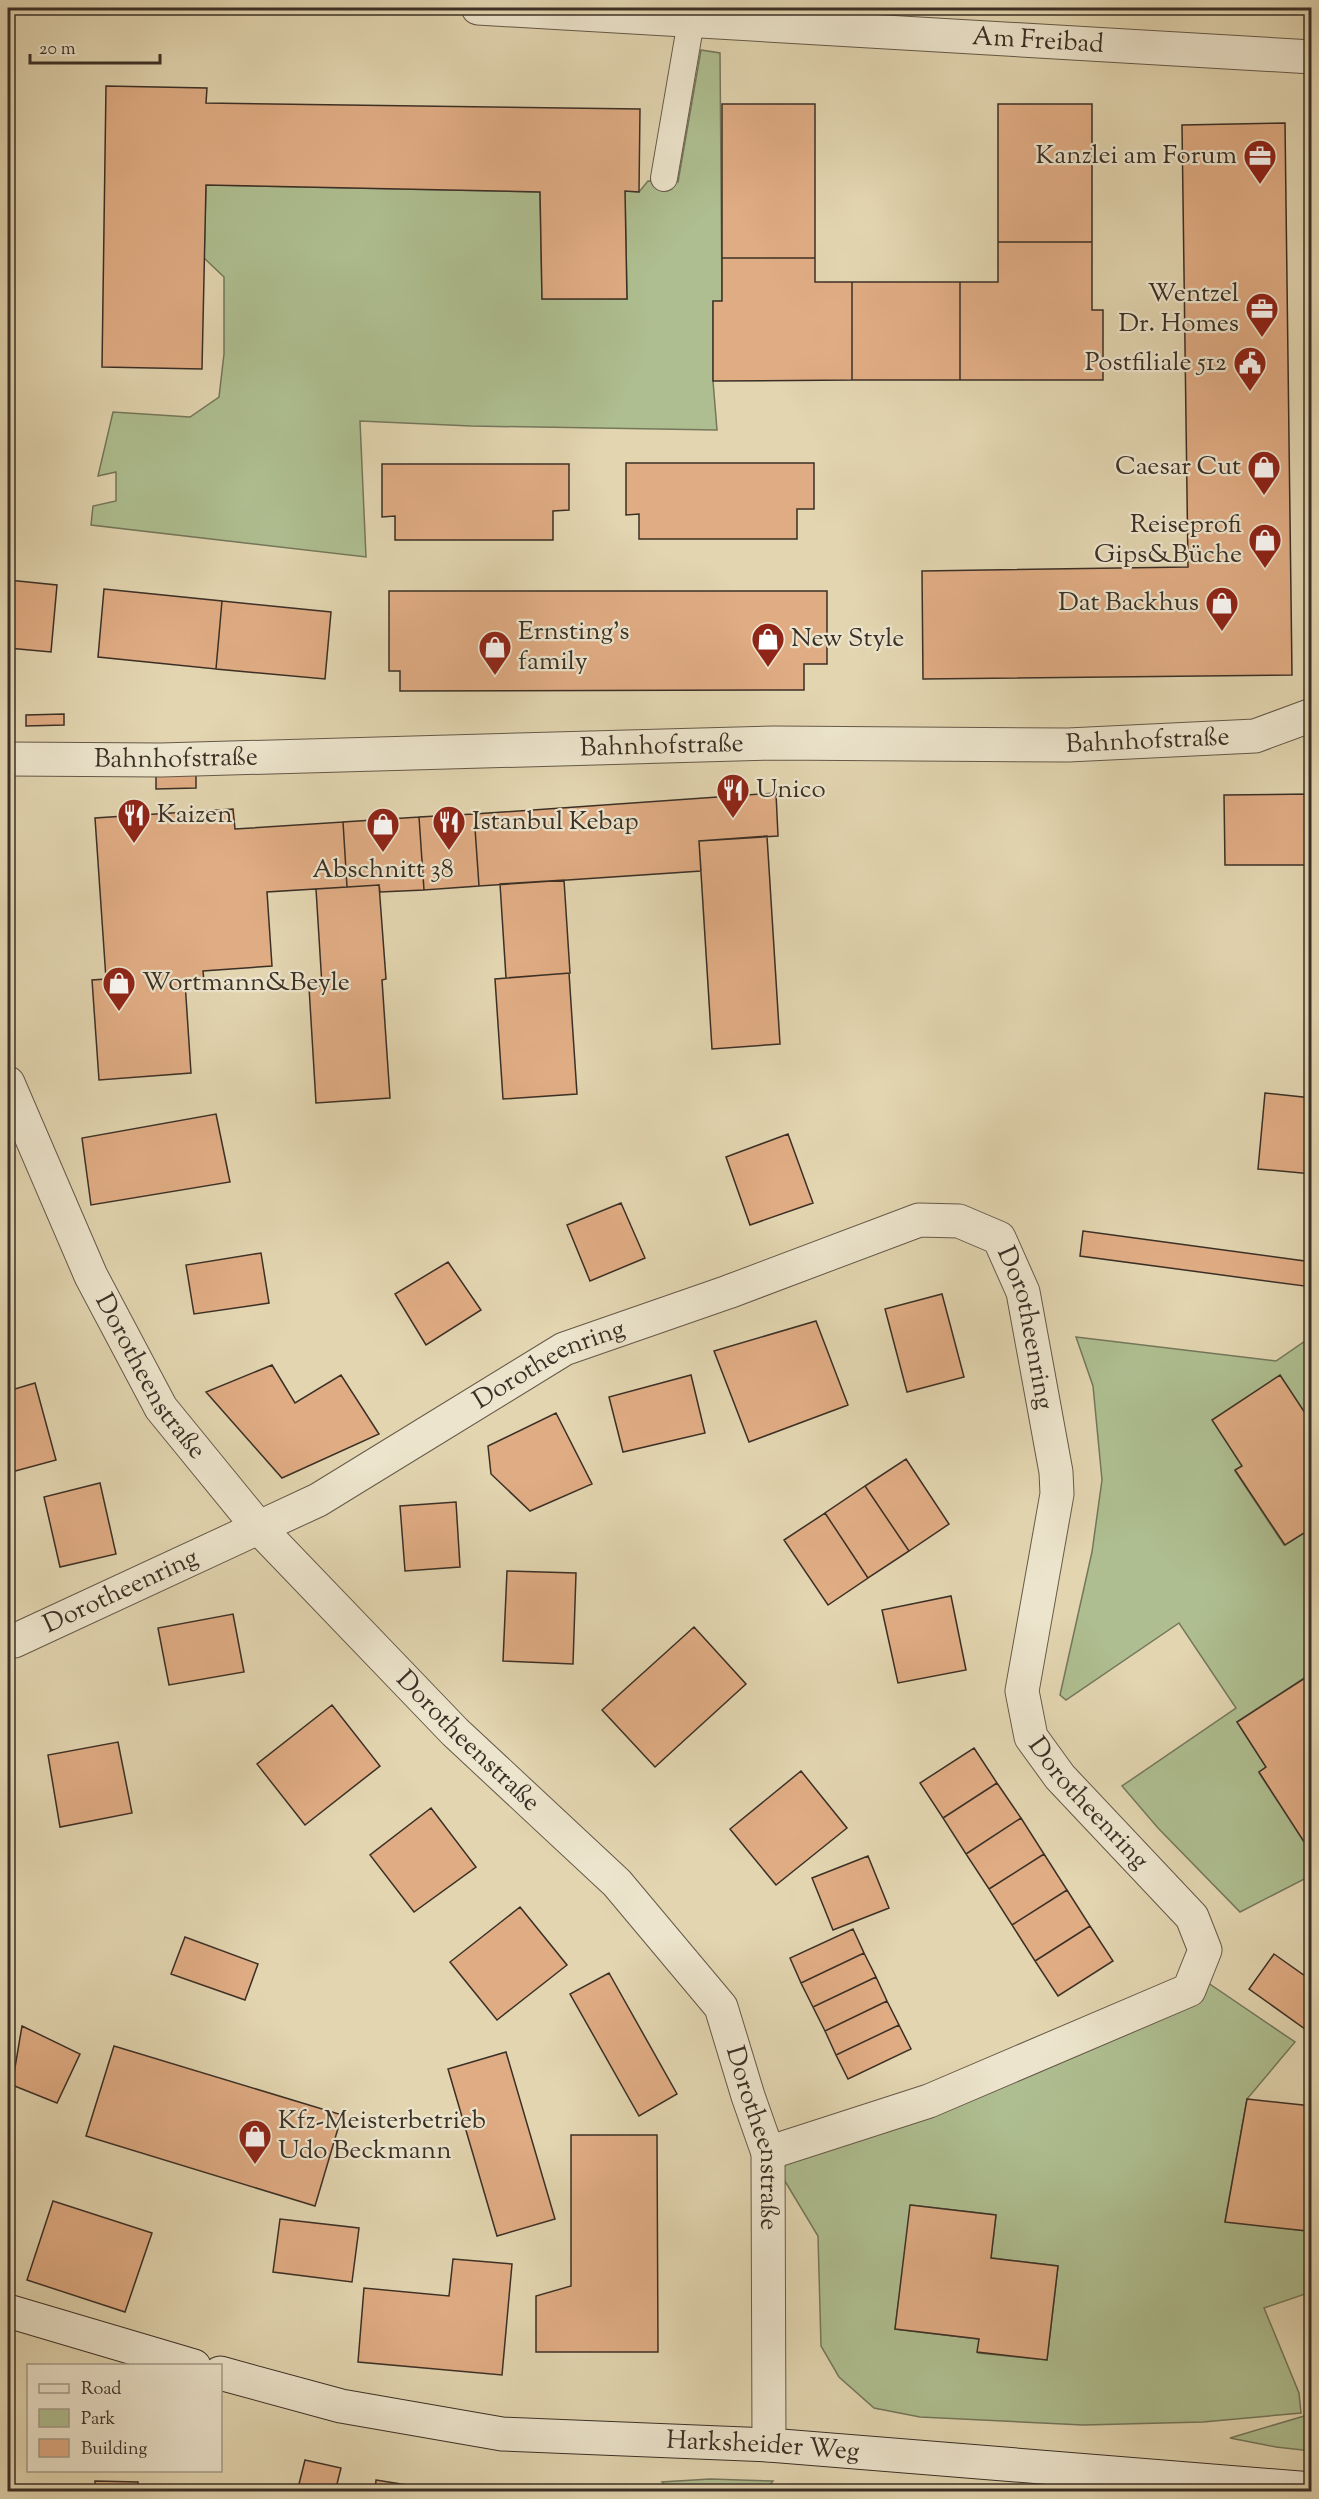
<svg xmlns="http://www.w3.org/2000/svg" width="1319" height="2499" viewBox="0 0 1319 2499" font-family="'Sorts Mill Goudy',serif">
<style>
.green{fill:#aebe90;stroke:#74775b;stroke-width:1.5;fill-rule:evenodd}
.building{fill:#e0ac84;stroke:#3b3026;stroke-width:1.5}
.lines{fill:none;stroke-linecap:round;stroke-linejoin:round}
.service-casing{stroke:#655948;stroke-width:28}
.minor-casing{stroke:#655948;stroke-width:35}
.secondary-casing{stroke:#3b3026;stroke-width:35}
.service{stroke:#ece4cc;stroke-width:26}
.minor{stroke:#ece4cc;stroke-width:33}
.secondary{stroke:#ece4cc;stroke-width:33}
.labels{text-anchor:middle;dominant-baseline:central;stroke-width:4.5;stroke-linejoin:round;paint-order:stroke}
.street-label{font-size:26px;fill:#3b3026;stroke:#ece4cc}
.poi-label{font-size:26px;fill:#3b3026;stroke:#ece4cc;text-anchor:start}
</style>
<rect width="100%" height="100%" fill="#e2d5b0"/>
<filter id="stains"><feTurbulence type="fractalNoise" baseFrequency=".00333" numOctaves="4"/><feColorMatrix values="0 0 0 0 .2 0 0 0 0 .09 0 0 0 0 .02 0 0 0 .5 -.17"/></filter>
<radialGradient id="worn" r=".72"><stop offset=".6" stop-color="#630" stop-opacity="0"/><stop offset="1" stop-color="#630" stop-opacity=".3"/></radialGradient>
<path class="green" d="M701 50 720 53 722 301 713 302V381L717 430 471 426 360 421 366 557 91 525 93 506 116 501V472L98 476 113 412 190 417 219 397 224 354V277L204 258 206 185 540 192 542 299H627L625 191 639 192 648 181 678 182Z
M1076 1337 1276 1361 1311 1337V1434L1306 1425 1311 1422 1235 1471 1284 1545 1311 1528V1688L1304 1678 1237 1722 1266 1767 1259 1773 1308 1847 1311 1846V1881L1306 1878 1240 1912 1158 1828 1122 1786 1236 1708 1179 1623 1066 1700 1060 1695 1092 1552 1102 1480 1093 1386Z
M1195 1974 1295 2042 1247 2099 1225 2221 1307 2231 1305 2242 1311 2243V2292L1264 2308 1299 2393 1301 2413 1203 2422 1083 2425 920 2417 874 2408 839 2377 821 2346 818 2236 768 2153ZM911 2205 996 2215 991 2258 1058 2266 1047 2360 978 2353 979 2339 895 2329Z
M1311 2414V2451L1276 2447 1230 2438Z
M710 2479 773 2481 764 2492 671 2491 662 2482Z"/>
<path class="building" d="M106 86 207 88 206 103 640 109 639 192 625 191 627 299H542L540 192 206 185 202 369 102 367Z
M722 104H815V258H722Z
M998 104H1092V242H998Z
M1285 123 1292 675 923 679 922 571 1188 567 1182 125Z
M998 242H1092V310H1103V380H960V282H998Z
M722 258H815V282H852V380L713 381V301H722Z
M852 282H960V380H852Z
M626 463H814V509H797V539H639V514L626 515Z
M382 464H569V510L553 511V540H395V516L382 517Z
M8 580 57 585 51 652 8 648Z
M104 589 222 601 216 669 98 657Z
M389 591H827V664H804V690L400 691V671H389Z
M222 601 331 612 325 679 216 669Z
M64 714V725L26 726V715Z
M156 774H196V788L156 789Z
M776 793 778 836 699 841 701 871 479 886 474 814Z
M1312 794V865H1225L1224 795Z
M233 809 235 829 343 822 347 887 267 892 272 966 203 971 204 981 185 982 191 1073 99 1080 92 980 106 979 95 818Z
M474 814 479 886 424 890 419 817Z
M419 817 424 890 380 892 379 885 347 887 343 822Z
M767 836 780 1044 712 1049 699 841Z
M564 880 570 973 506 978 500 884Z
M379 885 386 979 382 980 390 1098 316 1103 309 987 322 986 316 889Z
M569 973 577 1094 503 1099 495 979Z
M1265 1093 1312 1098V1174L1258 1169Z
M216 1114 230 1182 91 1205 82 1138Z
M788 1134 813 1203 750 1225 726 1157Z
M621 1203 645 1258 590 1281 567 1225Z
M1083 1231 1312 1262V1287L1080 1256Z
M261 1253 269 1303 194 1314 186 1265Z
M448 1262 481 1310 426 1345 395 1294Z
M942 1294 964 1377 907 1392 885 1309Z
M816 1321 848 1405 749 1442 714 1351Z
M272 1365 295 1403 341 1375 379 1434 282 1478 206 1392Z
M691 1375 705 1433 623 1452 609 1397Z
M1280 1375 1311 1422 1306 1425 1312 1434V1528L1285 1545 1235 1470 1242 1466 1212 1420Z
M35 1383 56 1460 8 1473V1391Z
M556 1413 592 1484 530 1511 491 1474 488 1446Z
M906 1459 949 1524 909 1551 865 1486Z
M100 1483 116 1554 60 1567 44 1497Z
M865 1486 909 1551 868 1578 825 1513Z
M456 1502 460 1567 405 1571 400 1506Z
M825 1513 868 1578 828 1605 784 1540Z
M507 1571 576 1573 573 1664 503 1661Z
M951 1596 966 1670 898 1683 882 1610Z
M233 1614 244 1672 169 1685 158 1628Z
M694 1627 746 1684 655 1767 602 1710Z
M1305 1678 1312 1688V1846L1308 1848 1259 1772 1266 1767 1237 1722Z
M332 1705 380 1766 305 1825 257 1764Z
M118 1742 132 1813 60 1827 48 1755Z
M974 1748 997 1783 943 1818 920 1783Z
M801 1771 847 1828 776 1885 730 1829Z
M997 1783 1021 1818 966 1854 943 1818Z
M431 1808 476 1867 414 1912 370 1855Z
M1021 1818 1044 1854 989 1889 966 1854Z
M1044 1854 1067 1890 1012 1925 989 1889Z
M868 1856 889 1908 833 1930 812 1878Z
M1067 1890 1090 1926 1035 1961 1012 1925Z
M520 1907 567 1965 497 2020 450 1962Z
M1090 1926 1113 1961 1058 1996 1035 1961Z
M853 1929 864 1953 801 1983 790 1958Z
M185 1937 258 1964 245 2000 171 1974Z
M864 1953 876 1977 813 2007 801 1983Z
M1274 1954 1312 1981V2034L1249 1989Z
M609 1973 677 2094 639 2116 570 1994Z
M876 1977 887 2001 825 2031 813 2007Z
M887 2001 899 2025 836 2055 825 2031Z
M899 2025 911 2049 848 2079 836 2055Z
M22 2026 80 2054 57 2103 12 2085Z
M114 2046 342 2115 315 2206 86 2136Z
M506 2052 555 2219 497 2236 448 2069Z
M1247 2099 1312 2106V2243L1305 2242 1307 2231 1225 2222Z
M571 2135H657L658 2352H536V2296L571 2286Z
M53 2201 152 2233 125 2312 27 2280Z
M910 2205 996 2215 991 2258 1058 2266 1047 2360 977 2352 979 2339 895 2329Z
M280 2219 359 2228 352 2282 273 2272Z
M453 2259 512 2264 502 2375 358 2362 364 2288 449 2296Z
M305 2460 341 2468 335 2492H297Z
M376 2480 451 2492H375Z
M95 2481 138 2482 137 2492H95Z"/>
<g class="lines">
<defs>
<path id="service" d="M664 178 691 21"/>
<g id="minor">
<path id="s1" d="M478 8 1312 57"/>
<path id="s2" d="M8 759 161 760 774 743 1068 745 1255 736 1312 715"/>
<path id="s3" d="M8 1083 91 1276 161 1408 259 1528 455 1732 617 1883 721 2007 748 2096 768 2153 769 2445"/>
<path id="s4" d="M8 1639 14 1641 318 1500 564 1349 728 1292 919 1220 959 1221 999 1238 1023 1292 1056 1472 1057 1494 1022 1691 1031 1737 1060 1777 1192 1917 1205 1950 1189 1990 929 2101 768 2153"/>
</g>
<g id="secondary">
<path d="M8 2311 194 2366"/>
<path id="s5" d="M220 2373 341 2406 502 2434 769 2445 1312 2489"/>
</g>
</defs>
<use href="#service" class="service-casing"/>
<use href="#minor" class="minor-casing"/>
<use href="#secondary" class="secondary-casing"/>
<use href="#service" class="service"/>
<use href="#minor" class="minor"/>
<use href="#secondary" class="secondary"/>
</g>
<defs>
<symbol id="office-pin" viewBox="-11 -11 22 30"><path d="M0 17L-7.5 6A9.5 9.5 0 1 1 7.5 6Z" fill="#8f2418" stroke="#ece4cc"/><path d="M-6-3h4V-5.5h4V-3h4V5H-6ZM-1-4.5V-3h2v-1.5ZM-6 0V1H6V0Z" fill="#fff"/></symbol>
<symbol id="civic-pin" viewBox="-11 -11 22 30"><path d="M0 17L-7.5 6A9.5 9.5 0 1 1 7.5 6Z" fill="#8f2418" stroke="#ece4cc"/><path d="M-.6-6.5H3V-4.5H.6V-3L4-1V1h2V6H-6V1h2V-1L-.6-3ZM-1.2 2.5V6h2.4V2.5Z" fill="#fff"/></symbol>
<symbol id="shop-pin" viewBox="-11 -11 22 30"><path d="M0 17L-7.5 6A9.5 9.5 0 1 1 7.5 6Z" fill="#8f2418" stroke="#ece4cc"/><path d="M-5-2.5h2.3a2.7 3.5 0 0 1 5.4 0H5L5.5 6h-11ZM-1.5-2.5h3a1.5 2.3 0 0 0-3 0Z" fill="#fff"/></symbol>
<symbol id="restaurant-pin" viewBox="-11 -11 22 30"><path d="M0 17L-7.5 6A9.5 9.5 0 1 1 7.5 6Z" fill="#8f2418" stroke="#ece4cc"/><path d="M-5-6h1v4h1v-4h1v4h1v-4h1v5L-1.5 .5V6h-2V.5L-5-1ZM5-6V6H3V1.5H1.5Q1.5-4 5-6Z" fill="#fff"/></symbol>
</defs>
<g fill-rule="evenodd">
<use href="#office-pin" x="1241" y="137" width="38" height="52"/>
<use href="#office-pin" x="1243" y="290" width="38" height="52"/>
<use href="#civic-pin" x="1231" y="344" width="38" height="52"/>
<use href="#shop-pin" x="1245" y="448" width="38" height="52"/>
<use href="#shop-pin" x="1246" y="521" width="38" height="52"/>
<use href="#shop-pin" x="1203" y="584" width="38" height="52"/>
<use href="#shop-pin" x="749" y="620" width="38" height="52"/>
<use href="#shop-pin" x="476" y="628" width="38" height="52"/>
<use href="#restaurant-pin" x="714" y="771" width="38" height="52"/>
<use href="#restaurant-pin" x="115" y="796" width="38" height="52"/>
<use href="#restaurant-pin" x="430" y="803" width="38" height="52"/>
<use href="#shop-pin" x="364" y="805" width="38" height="52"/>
<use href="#shop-pin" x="100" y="964" width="38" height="52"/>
<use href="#shop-pin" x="236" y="2117" width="38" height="52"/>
</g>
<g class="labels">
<g class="street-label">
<text stroke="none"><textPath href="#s1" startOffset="561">Am Freibad</textPath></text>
<text stroke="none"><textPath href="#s2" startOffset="1140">Bahnhofstraße</textPath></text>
<text stroke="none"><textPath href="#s2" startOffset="654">Bahnhofstraße</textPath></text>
<text stroke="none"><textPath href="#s2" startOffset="168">Bahnhofstraße</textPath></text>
<text stroke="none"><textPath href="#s4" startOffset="1186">Dorotheenring</textPath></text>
<text stroke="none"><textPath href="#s4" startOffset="610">Dorotheenring</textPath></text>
<text stroke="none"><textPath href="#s3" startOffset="327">Dorotheenstraße</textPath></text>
<text stroke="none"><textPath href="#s4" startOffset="124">Dorotheenring</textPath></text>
<text stroke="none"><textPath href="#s3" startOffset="813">Dorotheenstraße</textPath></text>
<text stroke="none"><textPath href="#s4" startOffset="1690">Dorotheenring</textPath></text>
<text stroke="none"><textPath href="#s3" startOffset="1317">Dorotheenstraße</textPath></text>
<text stroke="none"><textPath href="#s5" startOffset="550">Harksheider Weg</textPath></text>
</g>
<g class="poi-label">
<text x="1237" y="156" text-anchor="end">Kanzlei am Forum</text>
<text x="1239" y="294" text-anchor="end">Wentzel<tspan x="1239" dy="30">Dr. Homes</tspan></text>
<text x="1227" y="363" text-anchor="end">Postfiliale 512</text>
<text x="1241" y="467" text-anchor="end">Caesar Cut</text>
<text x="1242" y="525" text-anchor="end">Reiseprofi<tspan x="1242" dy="30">Gips&amp;Büche</tspan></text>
<text x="1199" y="603" text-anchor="end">Dat Backhus</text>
<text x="518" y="632">Ernsting's<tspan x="518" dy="30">family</tspan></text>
<text x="791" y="639">New Style</text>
<text x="756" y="790">Unico</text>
<text x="157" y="815">Kaizen</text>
<text x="472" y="822">Istanbul Kebap</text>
<text x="383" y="870" text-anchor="middle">Abschnitt 38</text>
<text x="142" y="983">Wortmann&amp;Beyle</text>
<text x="278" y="2121">Kfz-Meisterbetrieb<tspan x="278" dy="30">Udo Beckmann</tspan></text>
</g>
</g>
<rect width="1319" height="2499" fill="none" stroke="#e2d5b0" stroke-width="30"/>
<rect x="9" y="9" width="1301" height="2481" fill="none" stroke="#3b3026" stroke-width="3"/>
<rect x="15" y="15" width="1289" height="2469" fill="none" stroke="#3b3026" stroke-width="1.5"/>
<rect x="27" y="2364" width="195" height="108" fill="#ece4cc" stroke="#a59c8a" stroke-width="1.5"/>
<rect x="39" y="2384" width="30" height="9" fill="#ece4cc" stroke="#a59c8a" stroke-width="1.5"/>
<text x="81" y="2394" font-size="18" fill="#3b3026">Road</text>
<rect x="39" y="2409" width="30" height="18" fill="#aebe90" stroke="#a59c8a" stroke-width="1.5"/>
<text x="81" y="2424" font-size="18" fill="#3b3026">Park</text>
<rect x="39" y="2439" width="30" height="18" fill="#e0ac84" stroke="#a59c8a" stroke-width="1.5"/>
<text x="81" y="2454" font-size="18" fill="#3b3026">Building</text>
<path d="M30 54v9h130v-9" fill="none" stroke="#3b3026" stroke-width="3"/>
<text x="39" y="54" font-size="18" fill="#3b3026" stroke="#ece4cc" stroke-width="4.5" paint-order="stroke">20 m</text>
<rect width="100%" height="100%" filter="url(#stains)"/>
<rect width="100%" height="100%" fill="url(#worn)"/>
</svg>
